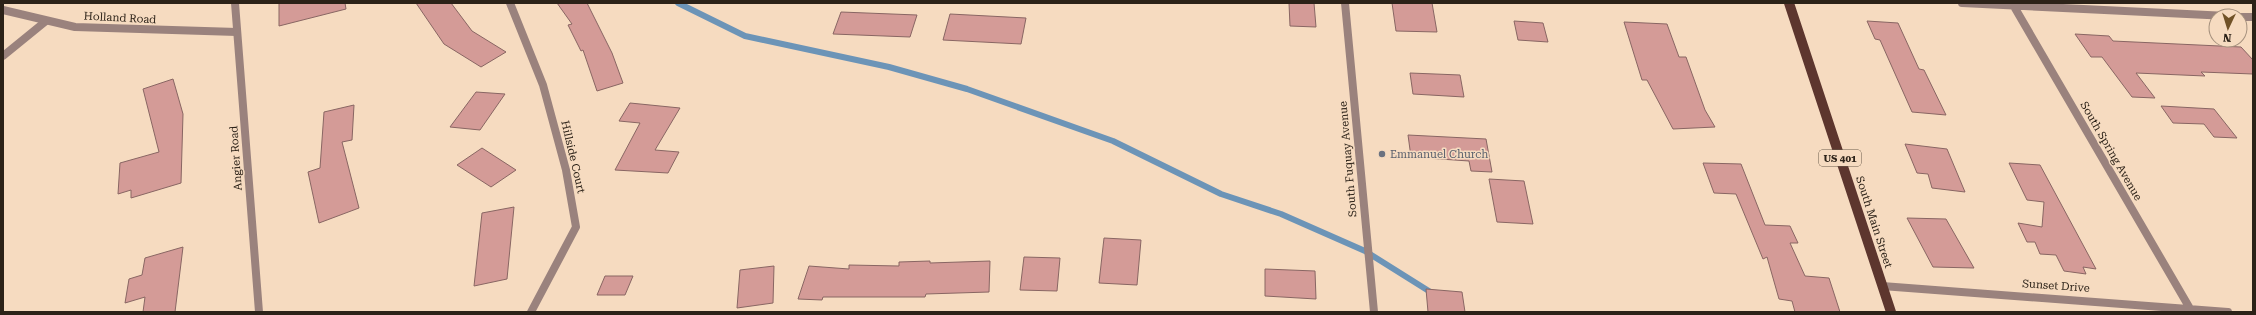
<svg xmlns="http://www.w3.org/2000/svg" width="2256" height="315" viewBox="0 0 2256 315" font-family="'Roboto Serif',serif">
<style>
.lines{fill:none;stroke-linecap:round;stroke-linejoin:round}
.stream{stroke:#6c94b7;stroke-width:6}
.building{fill:#d49b97;stroke:#896663}
.service{stroke:#9a827d;stroke-width:8}
.minor{stroke:#9a827d;stroke-width:8}
.tertiary{stroke:#9a827d;stroke-width:8}
.primary{stroke:#5d362e;stroke-width:10}
.worship-dot{fill:#6b7280;stroke:#f6dbc0;stroke-width:1.5}
.labels{text-anchor:middle;dominant-baseline:central;stroke-width:3;stroke-linejoin:round;paint-order:stroke}
.shield{fill:#f6dbc0;stroke:#695a4a;stroke-width:1}
.shield-label{font-size:10px;font-weight:bold;fill:#2c2218}
.street-label{font-size:11px;fill:#2c2218;stroke:#f6dbc0}
.worship-label{font-size:11px;fill:#5b616d;stroke:#f6dbc0;text-anchor:start}
</style>
<rect width="100%" height="100%" fill="#f6dbc0"/>
<g class="lines">
<path class="stream" d="M678 3 745 36 889 67 967 89 1113 141 1221 194 1281 214 1365 251 1432 293"/>
</g>
<path class="building" d="M279 3H345L346 9 279 26Z
M416 3H451L472 31 506 52 481 67 444 44Z
M557 3H587L612 53 623 83 597 91 583 50 581 51 568 25 572 24Z
M1289 3H1314L1316 27 1290 26Z
M1392 3H1432L1437 32 1396 31Z
M841 12 917 15 910 37 833 34Z
M950 14 1026 18 1021 44 943 40Z
M1514 21 1543 23 1548 42 1518 40Z
M1867 21 1898 23 1919 69 1924 70 1946 115 1912 112 1880 40 1875 39Z
M1624 22 1667 24 1679 57H1686L1705 110 1715 127 1673 129 1647 80H1642Z
M2075 34 2109 36 2113 41 2241 47 2253 60V74L2201 72 2205 76 2136 73 2155 98 2132 97 2102 57H2091Z
M1410 73 1460 75 1464 97 1413 94Z
M173 79 183 114 181 183 131 198V190L118 194 120 163 159 152 143 89Z
M476 92 505 94 480 130 450 127Z
M630 103 680 108 655 150 679 152 668 173 615 170 640 123 619 121Z
M354 105 352 140 342 142 359 208 319 223 308 172 320 168 324 112Z
M2161 106 2214 109 2237 138 2214 137 2204 124 2173 123Z
M1408 135 1486 139 1492 172 1471 171 1469 161 1411 157Z
M1905 144 1947 149 1965 192 1932 188 1928 174 1917 173Z
M482 148 516 170 491 187 457 165Z
M1703 163 1741 164 1765 225 1790 226 1798 243H1790L1805 276 1829 278 1840 312H1795L1792 301 1779 299 1767 257 1763 259 1736 194 1714 193Z
M2009 163 2040 165 2096 269 2083 267 2086 274 2064 271 2056 255 2040 254 2035 242H2027L2018 223 2042 227 2044 202 2027 200Z
M1489 179 1524 181 1533 224 1497 222Z
M514 207 507 279 474 286 482 213Z
M1907 218 1946 219 1974 268 1933 267Z
M1104 238 1141 240 1137 285 1099 283Z
M183 247 175 312H143L145 297 125 303 129 279 142 275 145 258Z
M1024 257 1060 258 1057 291 1020 290Z
M930 261V263L990 261 989 292 926 294 925 297H823L822 300 798 299 809 266 849 269V265L899 266V262Z
M774 266 773 303 737 308 740 270Z
M1265 269 1315 271 1316 299 1265 296Z
M605 276H633L625 295H597Z
M1426 289 1462 292 1465 312H1428Z"/>
<g class="lines">
<path class="service" d="M3 56 46 21"/>
<path class="minor" d="M510 3 543 85 566 170 576 227 531 312
M1345 3 1374 312
M1962 3 2228 16
M2012 3 2192 312
M3 10 75 27 237 32
M2240 17H2253
M1882 286 2228 312"/>
<path class="tertiary" d="M235 3 259 312"/>
<path class="primary" d="M1789 3 1891 312"/>
</g>
<circle class="worship-dot" cx="1382" cy="154" r="4"/>
<g class="labels">
<rect class="shield" x="1819" y="150" width="42" height="16" rx="3"/>
<g class="shield-label">
<text x="1840" y="158">US 401</text>
</g>
<g class="street-label">
<text transform="translate(120 18) rotate(3)">Holland Road</text>
<text transform="translate(2111 151) rotate(60)">South Spring Avenue</text>
<text transform="translate(573 157) rotate(77)">Hillside Court</text>
<text transform="translate(236 158) rotate(-94)">Angier Road</text>
<text transform="translate(1348 159) rotate(-95)">South Fuquay Avenue</text>
<text transform="translate(1874 222) rotate(72)">South Main Street</text>
<text transform="translate(2056 286) rotate(4)">Sunset Drive</text>
</g>
<g class="worship-label">
<text x="1390" y="154">Emmanuel Church</text>
</g>
</g>
<rect width="2256" height="315" fill="none" stroke="#2c2218" stroke-width="8"/>
<g transform="translate(2228 28) rotate(184)"><circle r="19" fill="#f6dbc0" stroke="#a5917d"/>
<path d="M0-3L7 15L0 10L-7 15Z" fill="#715227"/>
<text y="-6" font-size="11" font-weight="bold" text-anchor="middle" fill="#2c2218">N</text>
</g>
</svg>
